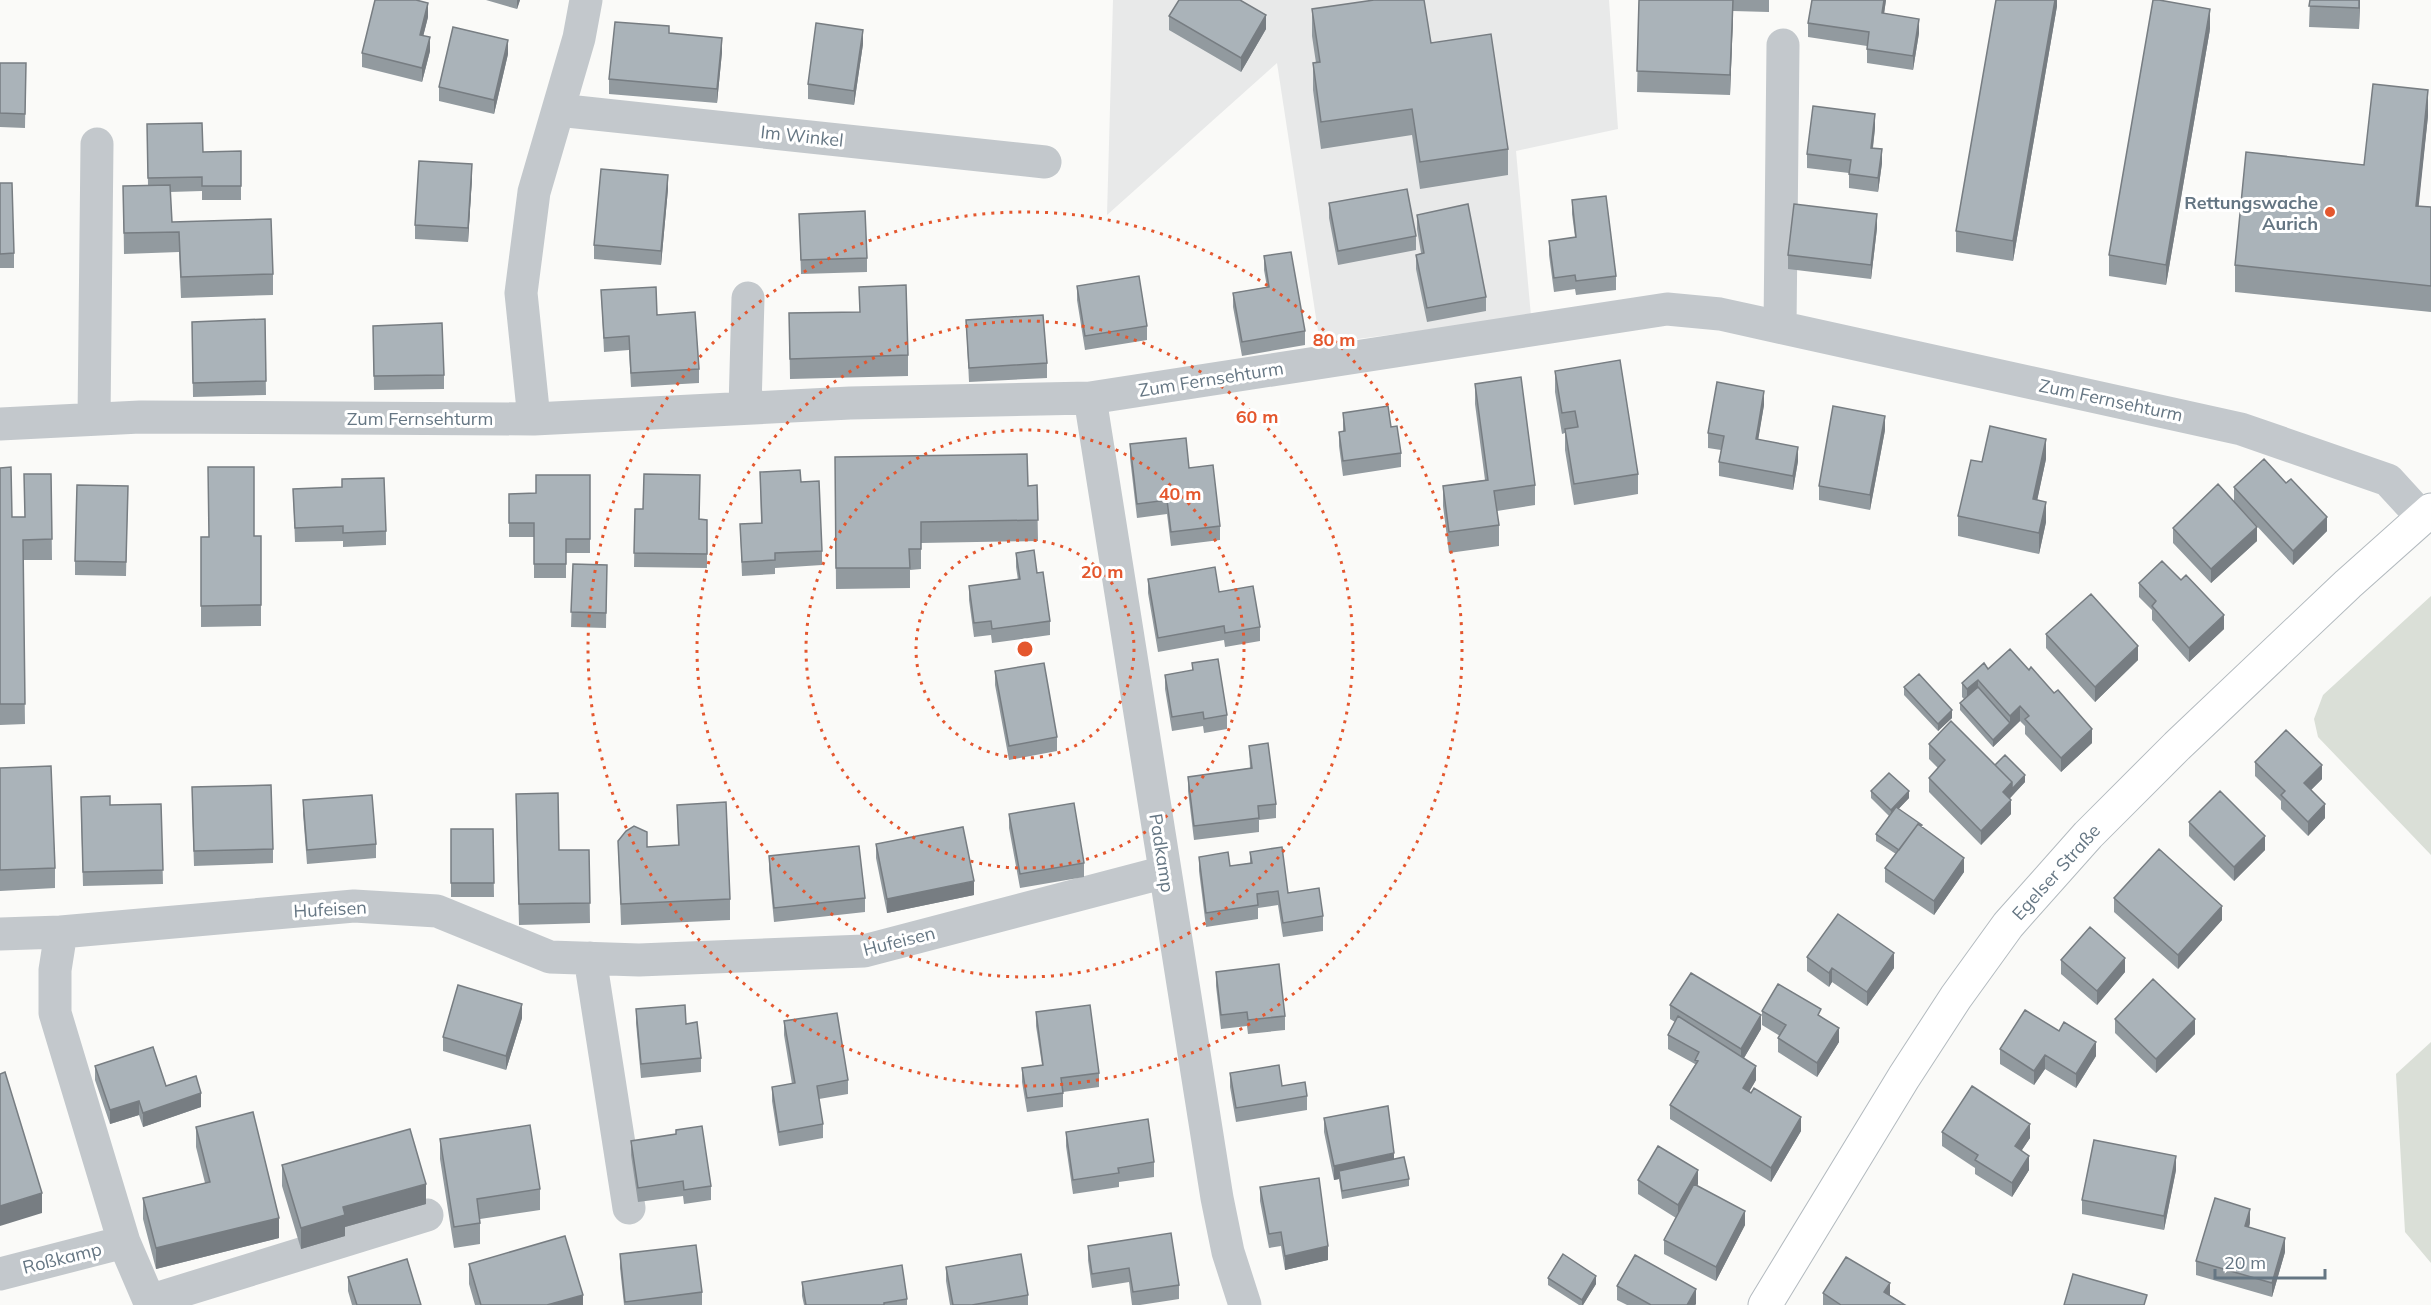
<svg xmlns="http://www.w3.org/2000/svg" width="2431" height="1305" viewBox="0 0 2431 1305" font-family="Mulish,sans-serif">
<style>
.built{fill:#e8e9e9}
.green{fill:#dadfd7}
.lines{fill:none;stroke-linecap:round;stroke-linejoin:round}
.secondary-casing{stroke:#b3babf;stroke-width:35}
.minor{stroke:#c3c8cc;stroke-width:33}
.secondary{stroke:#fff;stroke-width:33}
.wall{fill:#929a9f}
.shaded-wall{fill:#777d82}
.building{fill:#aab3b9;stroke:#777d82;stroke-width:1.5}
.ring{fill:none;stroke:#e4572e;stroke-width:3;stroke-dasharray:3 6}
.poi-dot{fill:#e4572e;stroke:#fff;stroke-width:2}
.labels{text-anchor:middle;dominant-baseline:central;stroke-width:6;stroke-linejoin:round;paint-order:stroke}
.street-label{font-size:18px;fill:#657683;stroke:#fff}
.poi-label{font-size:18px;font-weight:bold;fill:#657683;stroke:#fff;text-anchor:end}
.centre{fill:#e4572e;stroke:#fff;stroke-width:3}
.ring-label{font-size:18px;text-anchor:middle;font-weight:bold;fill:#e4572e;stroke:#fff;stroke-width:6;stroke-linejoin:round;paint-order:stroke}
</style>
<rect width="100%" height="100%" fill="#fafaf8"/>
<path class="built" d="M1113 0H1609L1618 129 1516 151 1531 316 1320 344 1277 63 1107 215Z"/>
<path class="green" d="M2431 596V855L2318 737 2314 719 2323 695Z
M2431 1042V1263L2405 1232 2396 1074Z"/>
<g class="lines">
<defs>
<path id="secondary" d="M1765 1305 1904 1077 1956 997 2008 925 2088 835 2177 746 2348 584 2431 510"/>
</defs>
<use href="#secondary" class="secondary-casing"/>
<path class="minor" d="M558 110 1045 162
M1780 327 1783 45
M1090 398 1217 1198 1228 1252 1245 1305
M745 408 748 298
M94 419 97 144
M534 419 521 293 534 192 579 38 586 0
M0 424 140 417 534 419 850 403 1090 398 1667 309 1720 314 2241 429 2388 480 2422 517
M0 934 61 932
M590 958 629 1208
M0 1274 124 1242
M149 1301 427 1215
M151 1305 124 1242 55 1013V970L61 932 354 906 437 911 550 957 639 960 864 951 1165 872"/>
<use href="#secondary" class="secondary"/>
</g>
<path class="wall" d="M486 0H520L517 9Z
M1639 0H1769V12L1733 11 1730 95 1637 92Z
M1886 0 1884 14 1919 33 1913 70 1867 63V46L1808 37V23Z
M2057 0V6L2013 261 1956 252V231Z
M2310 0H2360L2359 29 2309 27Z
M1312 9 1431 43 1508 149V175L1420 189 1412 135 1321 149 1313 90V63H1316L1312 36Z
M1169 16 1266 29 1241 72 1169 30Z
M428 17 423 36 430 51 422 82 362 67V53Z
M2210 29 2166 285 2109 276V255Z
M669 33 722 52 717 103 609 94V79Z
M863 44 854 105 808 99V84Z
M508 54 494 114 439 101V87Z
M0 63H26L25 128 0 127Z
M2428 116 2418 206 2431 207V312L2235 292V265Z
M147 124 203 152 241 151V200H202V191L170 192 172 222 273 274V295L181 298 179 252 124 254 123 186H148Z
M1875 128 1873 148 1882 163 1878 192 1849 188V173L1807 168V154Z
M472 178 468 242 415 239V225Z
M0 183 14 253V268H0Z
M668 189 661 265 594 259V245Z
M1572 200 1616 276V290L1576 295 1575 289 1554 292 1549 255V241L1575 237 1572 214Z
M1329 203 1416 236V250L1338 265 1329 218Z
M799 214 867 258V272L801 274Z
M1417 215 1486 297V311L1427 322 1416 269V255L1421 253 1417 229Z
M1877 228 1871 279 1788 269V255Z
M1264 256 1305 331V345L1242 356 1233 307V293L1267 287 1264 270Z
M1077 286 1147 326V340L1085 350 1077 300Z
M601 290 699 369V383L631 387 629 350 604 352Z
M859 312 908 355V376L790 379 789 313Z
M265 319 266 395 193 397 192 322Z
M966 320 1047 363V378L969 382Z
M373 326 444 375V389L374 390Z
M1555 371 1638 474V494L1574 505 1565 450V433L1562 434 1555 392Z
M1475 384 1535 485V505L1497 511 1499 525V546L1449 553 1443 506V486L1485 480 1475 404Z
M1764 405 1758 439 1798 461 1793 490 1719 476V462L1721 450 1708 448V433Z
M1343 413 1391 427 1401 453V467L1343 476 1339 446V432L1343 431Z
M1885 430 1870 510 1819 500V486Z
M1130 444 1189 468 1220 526V540L1171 546 1167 514 1137 518 1130 458Z
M835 457 1028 486 1037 485 1038 541 921 543V569L910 570V588L836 589Z
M2046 459 2037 500 2046 522 2039 554 1958 536V516L1982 462Z
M0 468 12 517H25L51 474 52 560H23L25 724 0 725Z
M760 472 801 482 822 551V565L775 568V574L742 576 740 524 761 523Z
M590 475V553H566V578H534V537H509V494L536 493Z
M342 479 386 531V545L343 547V541L295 542 293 489 342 487Z
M128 486 126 576 75 575V561Z
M2234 487 2327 531 2293 565 2241 509 2257 541 2211 583 2173 543V528L2234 501Z
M635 509 699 519 707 520V568L634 567Z
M254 536H261V626L201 627V537Z
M1016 553 1037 573 1050 621V635L992 643 991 635 974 637 969 600V586L1018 580 1016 567Z
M573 564 607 565 606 628 571 627Z
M1148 579 1219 592 1260 627V641L1225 647 1224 640 1158 652 1148 593Z
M2139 583 2224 629 2189 662 2152 620V610L2139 597Z
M2046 634 2138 660 2095 702 2046 648Z
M1192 663 1227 715V729L1204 733 1203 726 1172 731 1165 689V675L1192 671Z
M1988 669 2092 743 2061 772 2025 734V726L2020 721 1993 747 1960 710V703L1964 699 1962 697V683Z
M995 671 1057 737V751L1009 760 995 685Z
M1904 687 1952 718 1938 731 1904 695Z
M1929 744 1995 765 2025 782 2009 798 2011 814 1981 845 1929 792V778L1938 768 1929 759Z
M1249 746 1276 804V818L1259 820V832L1194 840 1188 791V777L1250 768Z
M2255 762 2322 779 2311 790 2325 818 2308 836 2281 809V801L2255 776Z
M0 768 55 868V888L0 891Z
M1871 791 1909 798 1898 809 1922 827 1964 872 1934 915 1885 882V868L1896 854 1876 841V834L1889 816 1871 798Z
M303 800 376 844V858L307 864 303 814Z
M192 802 273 849V863L194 866Z
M161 804 163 884 83 886 81 811 110 805Z
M677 805 730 899V920L621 925 618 841 647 847 678 845Z
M516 814 559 850H589L590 923 519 925Z
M1009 814 1084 863V877L1020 888 1009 828Z
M2189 822 2265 850 2234 881 2189 836Z
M451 829H493L494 897H451Z
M876 844 974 895 887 913 876 858Z
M1250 852 1288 893 1323 916V931L1283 937 1278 905 1258 908V919L1206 927 1199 871V857L1230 866 1250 863Z
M769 856 865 898V912L774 922 769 870Z
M2114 898 2222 920 2178 969 2114 912Z
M1807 957 1894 968 1867 1006 1832 982 1829 987 1807 971Z
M2061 960 2125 972 2097 1005 2061 974Z
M1216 972 1285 1016V1030L1248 1034 1247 1026 1221 1029 1216 986Z
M1670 1005 1761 1029 1744 1058 1756 1080 1749 1092 1801 1131 1771 1182 1670 1119V1105L1695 1065V1064L1668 1049V1035L1675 1022 1670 1019Z
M636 1009 686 1024 701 1058V1072L641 1078 636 1023Z
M1762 1011 1839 1042 1817 1077 1778 1052V1038L1780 1036 1762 1025Z
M1036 1012 1099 1073V1087L1063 1092V1107L1027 1112 1022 1082V1068L1042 1065 1036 1026Z
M522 1018 506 1070 443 1051V1037Z
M2115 1019 2195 1034 2156 1073 2115 1033Z
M784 1021 848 1080V1094L819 1099 823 1124V1138L779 1146 772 1101V1087L792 1084 784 1035Z
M2000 1049 2096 1056 2076 1088 2045 1069 2034 1085 2000 1064Z
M95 1066 166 1086 201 1107 143 1127 139 1115 110 1124 95 1080Z
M1230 1073 1282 1086 1307 1096V1110L1236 1122 1230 1087Z
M1324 1118 1394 1159 1409 1179V1186L1342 1199 1339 1179 1334 1180 1324 1132Z
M196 1127 279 1238 156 1269 143 1219V1198L205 1183 196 1147Z
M1066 1132 1154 1162V1177L1119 1182V1187L1073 1194 1066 1146Z
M1942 1132 2030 1138 2022 1150 2029 1170 2012 1197 1975 1174V1168L1942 1146Z
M440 1139 540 1189V1210L480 1219V1244L454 1248 440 1159Z
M631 1141 711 1186V1200L684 1204 683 1196 638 1202 631 1155Z
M282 1165 426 1204 345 1227V1236L301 1249 282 1186Z
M2176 1170 2164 1230 2082 1214V1200Z
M1638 1180 1698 1184 1697 1186 1745 1225 1716 1281 1664 1254V1240L1676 1218 1638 1194Z
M1260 1187 1328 1260 1285 1270 1281 1246 1269 1248 1260 1201Z
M2250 1223 2249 1227 2285 1252 2272 1297 2196 1275V1261Z
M1088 1246 1179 1285V1299L1140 1305H1132L1129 1282 1092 1288 1088 1260Z
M620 1254 702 1292V1305H624L620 1268Z
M469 1264 583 1305H475L469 1284Z
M946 1267 1028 1295V1305H950L946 1281Z
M348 1277 421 1305H352L348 1291Z
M1548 1278 1596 1284 1583 1305H1579L1548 1285Z
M802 1282 907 1299V1305H804L802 1296Z
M1617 1286 1696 1304 1695 1305H1627L1617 1300Z
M1823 1293 1890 1296 1905 1305H1823Z"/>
<path class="shaded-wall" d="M517 0H520L517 9Z
M1733 0V19L1730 95V75Z
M1884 0H1886L1882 27V13Z
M2055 0H2057V6L2013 261V241Z
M2359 0H2360L2359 29Z
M428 3V17L420 49V35Z
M2210 9V29L2166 285V265Z
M1266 15V29L1241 72V58Z
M1919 19V33L1913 70V56Z
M863 30V44L854 105V91Z
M430 37V51L422 82V68Z
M722 38V52L717 103V89Z
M508 40V54L494 114V100Z
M2428 90V116L2416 232V206Z
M1875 114V128L1871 162V148Z
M1882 149V163L1878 192V178Z
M472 164V178L468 242V228Z
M668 175V189L661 265V251Z
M1877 214V228L1871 279V265Z
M1764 391V405L1756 453V439Z
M1885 416V430L1870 510V495Z
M2046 439V459L2033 520V499Z
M1798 447V461L1793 490V476Z
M2046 502V522L2039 554V533Z
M2327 517V531L2293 565V551Z
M2257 527V541L2211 583V569Z
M2224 615V629L2189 662V648Z
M2138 646V660L2095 702V687Z
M1978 680V694L1967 703V689Z
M2020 706V721L1993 747V740L2010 723V716Z
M1952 710V718L1938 731V724Z
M2092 729V743L2061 772V758Z
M2322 765V779L2304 797V783Z
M2025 775V782L2003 806V792L2012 782Z
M1909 791V798L1891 817V810Z
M2011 800V814L1981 845V831Z
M2325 804V818L2308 836V822Z
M2265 836V850L2234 881V867Z
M1964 858V872L1934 915V901Z
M974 881V895L887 913V899Z
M2222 906V920L2178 969V955Z
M1894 953V968L1867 1006V992Z
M2125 958V972L2097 1005V991Z
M1832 968V982L1829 987V973Z
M522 1004V1018L506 1070V1056Z
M1761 1015V1029L1741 1063V1049Z
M2195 1019V1034L2156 1073V1059Z
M1839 1028V1042L1817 1077V1063Z
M2096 1042V1056L2076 1088V1074Z
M2045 1055V1069L2034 1085V1071Z
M1756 1066V1080L1743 1102V1088Z
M201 1093V1107L143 1127V1113Z
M139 1101V1115L110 1124V1110Z
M1801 1117V1131L1771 1182V1168Z
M2030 1124V1138L2015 1160V1146Z
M1394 1153V1167L1339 1171V1179L1334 1180V1166Z
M2029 1156V1170L2012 1197V1183Z
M2176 1156V1170L2164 1230V1216Z
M1698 1170V1184L1678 1220V1205Z
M426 1184V1204L345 1227V1236L301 1249V1228L343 1207Z
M42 1193V1213L0 1226V1206Z
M2250 1209V1223L2245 1240V1226Z
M1745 1211V1225L1716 1281V1267Z
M279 1218V1238L156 1269V1248Z
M2285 1238V1252L2272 1297V1283Z
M1328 1246V1260L1285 1270V1256Z
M1596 1276V1284L1583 1305H1582V1300Z
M1890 1283V1298L1884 1292Z
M1696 1289V1304L1695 1305H1687Z
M583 1295V1305H547Z"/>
<path class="building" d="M375 0H416L428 3 420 35 430 37 422 68 362 53Z
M1179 0H1240L1266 15 1241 58 1169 16Z
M1374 0H1424L1431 43 1491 34 1508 149 1420 162 1412 109 1321 122 1313 63 1320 62 1312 9Z
M1639 0H1733L1730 75 1637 71Z
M1812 0H1884L1882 13 1919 19 1913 56 1867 49 1869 32 1808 23Z
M1996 0H2055L2013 241 1956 231Z
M2153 0H2159L2210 9 2166 265 2109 255Z
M2310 0H2359V8L2309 6Z
M615 22 669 26V33L722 38 717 89 609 79Z
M816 23 863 30 854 91 808 84Z
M453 27 508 40 494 100 439 87Z
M0 63H26L25 114 0 113Z
M2373 84 2428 90 2416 206 2431 207V286L2235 265 2246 152 2364 165Z
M1813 106 1875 114 1871 148 1882 149 1878 178 1849 174 1851 160 1807 154Z
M202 123 203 152 241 151V186H202V177L148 178 147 124Z
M419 161 472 164 468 228 415 225Z
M601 169 668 175 661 251 594 245Z
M0 183H12L14 253 0 254Z
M170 185 172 222 271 219 273 274 181 277 179 232 124 233 123 186Z
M1407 189 1416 236 1338 251 1329 203Z
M1606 196 1616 276 1576 281 1575 275 1554 278 1549 241 1576 237 1572 200Z
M1468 204 1486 297 1427 308 1416 255 1424 253 1417 215Z
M1794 204 1877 214 1871 265 1788 255Z
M865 211 867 258 801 260 799 214Z
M1291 252 1305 331 1242 342 1233 293 1269 287 1264 256Z
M1139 276 1147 326 1085 336 1077 286Z
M906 285 908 355 790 359 789 313 860 312 859 287Z
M656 287 657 315 695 312 699 369 631 373 629 336 604 338 601 290Z
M1043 315 1047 363 969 368 966 320Z
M265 319 266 381 193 383 192 322Z
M442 323 444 375 374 376 373 326Z
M1620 360 1638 474 1574 484 1565 429 1578 427 1575 411 1562 413 1555 371Z
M1521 377 1535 485 1494 491 1499 525 1449 532 1443 486 1488 480 1475 384Z
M1717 382 1764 391 1756 439 1798 447 1793 476 1719 462 1724 436 1708 433Z
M1388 406 1391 427 1397 426 1401 453 1343 461 1339 432 1345 431 1343 413Z
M1833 406 1885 416 1870 495 1819 486Z
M1990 426 2046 439 2033 499 2046 502 2039 533 1958 516 1971 460 1982 462Z
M1186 438 1189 468 1213 465 1220 526 1171 532 1167 500 1137 504 1130 444Z
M1027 454 1028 486 1037 485 1038 520 921 522V549H909L910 568H836L835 457Z
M2264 459 2286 483 2291 479 2327 517 2293 551 2234 487Z
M11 467 12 517H25L24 474H51L52 539 23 540 25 704H0V468Z
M208 467H254V536H261V605L201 606V537H209Z
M800 470 801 482 819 481 822 551 775 553V560L742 562 740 524 762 523 760 472Z
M644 474 700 475 699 519 707 520V554L634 553 635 509H643Z
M536 475H590V539H566V564H534V523H509V494L536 493Z
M384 478 386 531 343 533V526L295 528 293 489 342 487V479Z
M2218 484 2257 527 2211 569 2173 528Z
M77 485 128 486 126 562 75 561Z
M1034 550 1037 573 1043 572 1050 621 992 629 991 621 974 623 969 586 1020 579 1016 553Z
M2162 561 2181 580 2186 575 2224 615 2189 648 2152 606 2156 601 2139 583Z
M573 564 607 565 606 613 571 612Z
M1215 567 1219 592 1253 586 1260 627 1225 633 1224 626 1158 638 1148 579Z
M2091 594 2138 646 2095 687 2046 634Z
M2010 649 2029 670 2031 667 2054 693 2058 690 2092 729 2061 758 2025 719 2029 716 2020 706 2010 716 1978 680 1967 689 1962 683 1984 663 1988 669Z
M1218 659 1227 715 1204 719 1203 712 1172 717 1165 675 1193 670 1192 663Z
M1044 663 1057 737 1009 746 995 671Z
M1919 674 1952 710 1938 724 1904 687Z
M1978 687 2010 723 1993 740 1960 703Z
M1951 721 2012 782 2003 792 2011 800 1981 831 1929 778 1945 760 1929 744Z
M2286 730 2322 765 2304 783 2325 804 2308 822 2281 795 2285 791 2255 762Z
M1268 743 1276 804 1258 806 1259 818 1194 826 1188 777 1252 768 1249 746Z
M2005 755 2025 775 2012 789V782L1995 765Z
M51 766 55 868 0 870V768Z
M1889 773 1909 791 1891 810 1871 791Z
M271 785 273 849 194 851 192 787Z
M2220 791 2265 836 2234 867 2189 822Z
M558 793 559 850H589L590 903 519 904 516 794Z
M372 795 376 844 307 850 303 800Z
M110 796V805L161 804 163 870 83 872 81 797Z
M726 802 730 899 621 904 618 841 626 831 634 826 647 832V847L679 845 677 805Z
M1074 803 1084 863 1020 874 1009 814Z
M1896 807 1922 825 1921 826 1918 824 1899 850 1876 834Z
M1918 824 1964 858 1934 901 1885 868Z
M963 827 974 881 887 899 876 844Z
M451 829H493L494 883H451Z
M859 846 865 898 774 908 769 856Z
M1282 847 1288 893 1319 888 1323 916 1283 923 1278 891 1257 894 1258 905 1206 913 1199 857 1228 852 1230 866 1252 863 1250 852Z
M2159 849 2222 906 2178 955 2114 898Z
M1838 914 1894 953 1867 992 1832 968 1829 973 1807 957Z
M2090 927 2125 958 2097 991 2061 960Z
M1279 964 1285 1016 1248 1020 1247 1012 1221 1015 1216 972Z
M1691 973 1761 1015 1741 1049 1670 1005Z
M2153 979 2195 1019 2156 1059 2115 1019Z
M1778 984 1821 1009 1818 1015 1839 1028 1817 1063 1778 1038 1786 1025 1762 1011Z
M458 985 522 1004 506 1056 443 1037Z
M685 1005 686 1024 697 1022 701 1058 641 1064 636 1009Z
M1090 1005 1099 1073 1061 1078 1063 1093 1027 1098 1022 1068 1043 1065 1036 1012Z
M2025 1010 2059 1031 2064 1022 2096 1042 2076 1074 2045 1055 2034 1071 2000 1049Z
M837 1013 848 1080 817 1086 823 1124 779 1132 772 1087 795 1083 784 1021Z
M1678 1016 1756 1066 1743 1088 1751 1093 1754 1088 1801 1117 1771 1168 1670 1105 1698 1061 1695 1060 1699 1052 1668 1035Z
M153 1047 166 1086 196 1076 201 1093 143 1113 139 1101 110 1110 95 1066Z
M1279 1065 1282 1086 1305 1082 1307 1096 1236 1108 1230 1073Z
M5 1072 42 1193 0 1206V1074Z
M1972 1086 2030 1124 2015 1146 2029 1156 2012 1183 1975 1160 1978 1155 1942 1132Z
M1388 1106 1394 1153 1334 1166 1324 1118Z
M253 1112 279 1218 156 1248 143 1198 210 1182 196 1127Z
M1148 1119 1154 1162 1118 1168 1119 1173 1073 1180 1066 1132Z
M530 1125 540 1189 477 1199 480 1223 454 1227 440 1139Z
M702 1126 711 1186 684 1190 683 1181 638 1188 631 1141 676 1134V1130Z
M410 1129 426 1184 343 1207 345 1215 301 1228 282 1165Z
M2094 1140 2176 1156 2164 1216 2082 1200Z
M1658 1146 1698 1170 1678 1205 1638 1180Z
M1404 1157 1409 1179 1342 1191 1339 1171Z
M1319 1178 1328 1246 1285 1256 1281 1232 1269 1234 1260 1187Z
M1694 1184 1745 1211 1716 1267 1664 1240Z
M2215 1198 2250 1209 2245 1226 2285 1238 2272 1283 2196 1261Z
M1171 1233 1179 1285 1133 1292 1129 1268 1092 1274 1088 1246Z
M565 1236 583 1295 547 1305H481L469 1264Z
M696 1245 702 1292 625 1302 620 1254Z
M1021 1254 1028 1295 972 1305H953L946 1267Z
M1563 1254 1596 1276 1582 1300 1548 1278Z
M1635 1255 1696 1289 1687 1305H1651L1617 1286Z
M1846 1257 1890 1283 1884 1292 1905 1305H1841L1823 1293Z
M407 1259 421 1305H357L348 1277Z
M902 1265 907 1299 884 1303V1305H806L802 1282Z
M2073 1274 2147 1295 2144 1305H2064Z"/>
<g class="ring">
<circle cx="1025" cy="649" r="109"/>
<circle cx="1025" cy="649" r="219"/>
<circle cx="1025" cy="649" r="328"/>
<circle cx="1025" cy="649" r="437"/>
</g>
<circle class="poi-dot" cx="2330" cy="212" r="6"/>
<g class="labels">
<g class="street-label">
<text transform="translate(802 136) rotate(6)">Im Winkel</text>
<text transform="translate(1211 379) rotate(-9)">Zum Fernsehturm</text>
<text transform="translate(2111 400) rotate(12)">Zum Fernsehturm</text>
<text x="420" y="418">Zum Fernsehturm</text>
<text transform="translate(1162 853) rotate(81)">Padkamp</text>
<text transform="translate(2056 872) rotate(-48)">Egelser Straße</text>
<text transform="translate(330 909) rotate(-3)">Hufeisen</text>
<text transform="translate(899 941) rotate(-14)">Hufeisen</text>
<text transform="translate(62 1258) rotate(-14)">Roßkamp</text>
</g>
<g class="poi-label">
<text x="2318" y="202">Rettungswache<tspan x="2318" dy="21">Aurich</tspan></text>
</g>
</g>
<circle cx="1025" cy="649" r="9" class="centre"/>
<g class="ring-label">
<text x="1334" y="346">80 m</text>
<text x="1257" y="423">60 m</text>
<text x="1180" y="500">40 m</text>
<text x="1102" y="578">20 m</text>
</g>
<path d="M2215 1269v9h110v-9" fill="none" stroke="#657683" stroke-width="3"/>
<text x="2224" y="1269" font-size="18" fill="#657683" stroke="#ffffff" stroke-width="4.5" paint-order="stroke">20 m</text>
</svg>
